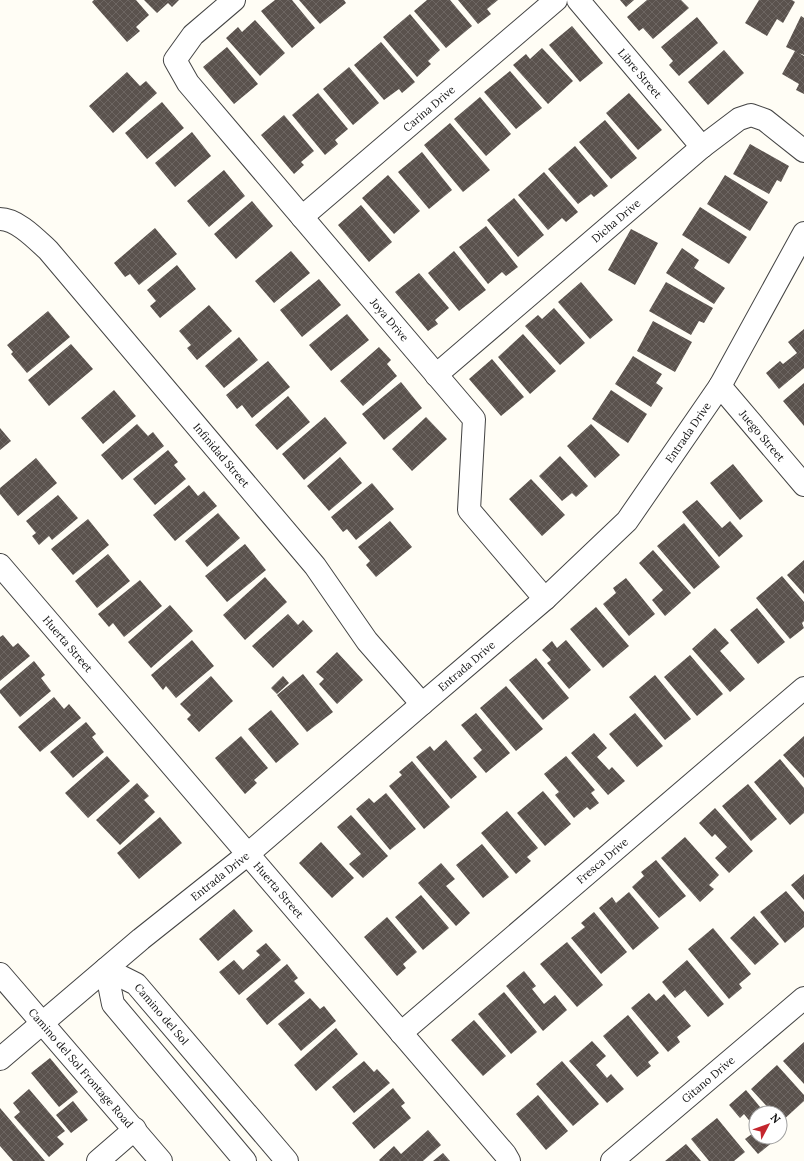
<svg xmlns="http://www.w3.org/2000/svg" width="804" height="1161" viewBox="0 0 804 1161" font-family="Lora,serif">
<style>
.building{fill:url(#building-cross-hatch)}
.lines{fill:none;stroke-linecap:round;stroke-linejoin:round}
.minor-casing{stroke:#444;stroke-width:24}
.minor{stroke:#fff;stroke-width:22}
.labels{text-anchor:middle;dominant-baseline:central;stroke-width:4;stroke-linejoin:round;paint-order:stroke}
.street-label{font-size:11px;fill:#111;stroke:#fff}
</style>
<defs>
<pattern id="building-cross-hatch" width="8" height="8" patternUnits="userSpaceOnUse"><rect width="8" height="8" fill="#5a524d"/><path d="M0 0l8 8M0 8l8-8" fill="none" stroke="#6d6662"/></pattern>
</defs>
<rect width="100%" height="100%" fill="#fffdf5"/>
<path class="building" d="M94 0H136L149 15 136 27 140 31 127 42 92 2Z
M144 0H179L172 7 168 3 157 13Z
M275 0H292L315 28 292 48 261 11Z
M299 0H344L346 3 320 24Z
M427 0H450L472 26 446 48 414 11Z
M458 0H498L487 9 491 14 478 24Z
M620 0H634L626 7Z
M647 0H681L689 8 653 39 643 28 639 31 627 17Z
M759 0H792L795 2 783 23 777 19 767 36 745 23Z
M410 14 440 50 428 61 431 64 417 77 383 37Z
M801 16 804 18V55L799 53 804 56V94L796 90 799 84 782 74 795 51 786 47Z
M697 17 718 43 679 76 669 65 673 61 661 47Z
M255 20 285 53 260 76 226 38 238 27 242 32Z
M572 26 603 63 580 82 549 45Z
M381 42 415 82 402 93 399 89 384 100 354 65Z
M227 47 258 84 234 104 203 67Z
M542 48 573 81 548 104 513 65 526 54 530 59Z
M724 50 744 73 708 105 688 82Z
M349 67 379 103 353 125 323 89Z
M510 71 542 108 516 129 484 92Z
M127 72 140 86 146 81 157 93 113 133 89 106Z
M318 93 348 129 335 140 338 144 325 155 292 115Z
M629 93 662 130 638 150 606 113Z
M480 97 511 134 486 156 454 119Z
M162 102 184 128 147 159 125 133Z
M284 115 314 151 301 162 304 165 294 174 261 135Z
M605 120 637 158 611 179 579 142Z
M450 123 490 170 463 192 424 145Z
M192 132 211 156 175 187 155 163Z
M750 144 789 166 781 182 777 180 769 194 733 174Z
M575 146 608 186 594 197 591 194 578 204 548 169Z
M422 152 452 190 429 209 398 172Z
M224 170 245 196 209 227 187 201Z
M544 172 578 212 566 222 562 218 548 230 518 195Z
M388 175 420 211 394 234 362 198Z
M725 175 768 202 750 231 707 204Z
M514 198 544 235 518 257 487 220Z
M252 201 273 226 236 259 214 234Z
M361 205 392 242 369 262 338 225Z
M700 207 747 237 729 264 682 235Z
M486 226 518 267 506 276 502 272 488 284 459 247Z
M155 228 177 254 139 285 130 274 125 277 114 263Z
M631 229 658 243 635 285 608 270Z
M682 248 699 260 694 268 725 288 714 304 666 273Z
M291 251 310 273 274 303 255 281Z
M454 251 486 290 459 311 428 273Z
M177 265 196 289 160 318 150 306 156 301 147 290Z
M419 273 449 308 435 320 438 324 428 331 395 292Z
M319 279 341 305 302 337 280 310Z
M581 282 613 320 590 339 558 302Z
M666 282 713 308 704 323 699 321 691 335 649 311Z
M209 305 232 331 197 360 187 348 191 345 179 331Z
M554 308 585 343 560 365 525 326 538 315 542 319Z
M48 311 70 337 27 373 11 354 13 352 7 345Z
M347 314 369 340 331 371 309 345Z
M653 321 692 342 675 372 637 351Z
M804 329V368L779 389 766 373 780 361 783 364 797 353 788 342Z
M523 334 556 371 530 394 498 357Z
M239 337 258 360 224 388 205 366Z
M71 344 93 369 49 406 28 380Z
M379 347 391 360 387 364 397 376 363 406 340 381Z
M633 356 662 374 656 383 663 388 651 407 615 384Z
M492 359 524 397 501 416 469 379Z
M268 361 290 387 252 418 242 405 237 409 226 395Z
M401 382 422 408 384 440 362 414Z
M804 383V426L783 401Z
M114 390 136 416 103 444 81 418Z
M611 390 647 414 628 443 592 419Z
M288 396 310 422 277 450 255 425Z
M325 417 347 443 304 480 282 454Z
M426 417 447 439 412 471 392 449Z
M137 424 148 436 153 432 164 446 122 480 101 455Z
M591 424 620 455 595 478 567 446Z
M0 428 11 441 0 450Z
M168 450 178 462 174 465 186 479 155 505 133 479Z
M560 456 588 486 576 497 572 493 562 501 539 476Z
M340 457 362 483 329 511 307 486Z
M36 458 57 483 18 516 0 494V488Z
M733 464 763 501 740 520 710 483Z
M531 479 565 515 542 536 509 499Z
M372 483 394 509 356 540 347 529 343 532 331 517Z
M189 485 198 496 204 491 217 506 175 541 153 515Z
M58 495 78 518 52 540 49 536 39 545 32 536 36 533 26 521Z
M697 500 722 528 730 521 743 536 719 557 682 512Z
M218 513 240 538 207 567 185 541Z
M88 519 109 545 73 575 51 549Z
M390 521 412 547 376 577 366 565 370 561 358 547Z
M684 523 720 567 694 589 657 546Z
M245 544 266 570 227 602 205 576Z
M653 550 691 593 665 616 652 600 663 590 639 563Z
M108 554 130 581 97 608 75 581Z
M804 560V594L787 575Z
M782 576 804 602V621L802 623 804 628 790 639 756 598Z
M265 577 287 602 245 640 223 615Z
M626 578 655 614 629 636 603 604 616 593 613 588Z
M140 580 162 606 124 637 113 623 109 627 98 614Z
M170 605 193 631 151 668 128 642Z
M596 607 629 646 603 668 570 629Z
M757 608 785 642 758 664 730 630Z
M288 614 298 625 303 620 313 631 273 668 252 646Z
M715 628 729 643 720 651 745 679 730 692 692 649Z
M3 635 13 647 18 643 30 656 0 681V637Z
M192 640 214 666 176 698 166 686 163 690 151 675Z
M566 640 591 670 569 689 547 663 551 660 542 650 552 641 557 648Z
M337 652 363 680 337 704 319 684 324 679 316 672Z
M690 655 723 694 697 716 664 677Z
M536 658 569 698 543 720 509 680Z
M34 661 45 675 41 678 51 691 20 717 0 693V690Z
M303 674 333 712 307 732 277 695Z
M655 675 691 719 665 740 629 697Z
M211 676 233 701 199 732 187 719 191 715 180 704Z
M283 676 289 683 277 694 271 688Z
M506 686 543 729 516 751 480 708Z
M54 697 64 709 69 704 81 718 40 752 18 727Z
M271 710 299 744 276 763 248 729Z
M476 713 510 753 486 773 473 758 482 750 461 725Z
M635 713 663 746 637 767 609 734Z
M86 722 96 734 92 737 104 752 73 778 50 752Z
M594 733 607 748 597 757 609 770 612 767 625 781 608 795 571 753Z
M241 736 268 768 254 780 257 783 245 794 215 758Z
M804 736V778L783 755Z
M446 740 477 777 451 799 416 757 430 746 434 751Z
M107 756 130 781 88 818 65 793Z
M566 756 595 790 591 793 599 803 590 810 587 807 574 818 555 795 559 792 544 774Z
M780 759 804 788V813L790 825 754 782Z
M412 761 450 807 424 829 389 786 402 775 399 772Z
M137 783 149 796 144 800 155 812 120 845 96 820Z
M748 784 777 819 751 841 722 806Z
M543 791 571 824 545 846 517 813Z
M386 793 416 829 390 850 356 809 369 798 374 803Z
M715 808 753 851 729 873 715 858 727 847 715 834 712 837 699 823Z
M507 811 538 848 527 857 531 861 516 874 481 833Z
M351 815 388 856 363 878 349 864 361 854 337 827Z
M160 817 182 843 139 879 117 853Z
M685 837 719 875 709 885 714 889 700 902 661 858Z
M321 842 354 878 332 898 299 863Z
M482 844 509 877 483 898 456 865Z
M656 860 686 896 659 918 632 887 644 876 641 872Z
M441 863 455 879 446 886 470 913 456 926 418 883Z
M804 874V900L791 885Z
M786 891 804 912V927L785 943 760 912Z
M629 892 659 928 633 950 599 908 612 897 616 903Z
M421 895 449 928 423 950 395 917Z
M234 909 253 931 218 961 199 939Z
M594 912 627 952 601 974 571 938 585 927 581 923Z
M754 916 779 944 755 965 730 938Z
M387 917 417 952 403 964 406 968 397 976 364 937Z
M713 928 751 974 739 984 742 988 729 999 688 949Z
M567 942 603 985 577 1007 540 964Z
M266 943 281 960 239 995 219 972 234 960 243 970 260 955 256 951Z
M687 960 724 1004 708 1017 685 990 675 998 662 982Z
M287 964 298 978 294 981 305 993 267 1025 246 999Z
M524 971 536 986 532 989 544 1004 555 995 567 1010 543 1031 506 986Z
M504 992 537 1032 511 1054 478 1014Z
M649 993 656 1001 664 994 691 1026 677 1037 680 1042 668 1052 631 1008Z
M310 998 320 1009 324 1006 336 1021 301 1051 278 1024Z
M628 1015 659 1053 648 1062 651 1066 637 1077 603 1036Z
M474 1020 506 1056 483 1076 451 1040Z
M336 1028 358 1054 316 1091 294 1065Z
M592 1041 606 1056 596 1065 607 1078 611 1074 624 1089 607 1103 569 1061Z
M804 1042V1084L783 1061Z
M50 1058 78 1092 59 1107 31 1073Z
M364 1061 374 1072 377 1069 390 1083 354 1113 332 1087Z
M562 1061 599 1104 573 1126 536 1084Z
M777 1065 804 1095V1101L781 1122 780 1113H773L751 1089Z
M393 1088 405 1103 401 1106 411 1118 374 1149 352 1123Z
M29 1089 65 1131 57 1137 64 1144 49 1157 14 1117 20 1112 13 1103Z
M746 1090 765 1113H756V1129L744 1114 740 1118 729 1105Z
M538 1095 568 1131 546 1150 516 1114Z
M73 1101 88 1120 71 1133 56 1115Z
M0 1108 45 1161H13L0 1146Z
M717 1118 745 1152 734 1161H709L691 1139Z
M428 1130 441 1145 423 1161H380L379 1160 394 1146 401 1154Z
M756 1131V1137H779L758 1154 745 1139Z
M686 1144 701 1161H665Z
M443 1153 450 1161H433Z"/>
<g class="lines">
<defs>
<g id="minor">
<path id="s1" d="M234 0 193 35 175 60 188 83 474 419 469 510 545 599"/>
<path id="s2" d="M578 0 702 147"/>
<path id="s3" d="M302 217 556 0"/>
<path id="s4" d="M0 219C17 219 36 239 48 250L315 566 367 641 422 704"/>
<path id="s5" d="M436 375 702 147 739 119 751 115 765 120 804 151"/>
<path id="s6" d="M720 386 804 485"/>
<path id="s7" d="M0 565 505 1154 509 1161"/>
<path id="s8" d="M106 969 136 984 287 1161"/>
<path d="M106 969 113 1004 245 1161"/>
<path id="s9" d="M0 974 161 1161"/>
<path id="s10" d="M401 1033 804 688"/>
<path id="s11" d="M0 1059 141 939 248 854 422 704 545 599 627 521 720 386 804 233"/>
<path d="M98 1161 135 1129"/>
<path id="s12" d="M612 1161 804 998"/>
</g>
</defs>
<use href="#minor" class="minor-casing"/>
<use href="#minor" class="minor"/>
</g>
<g class="labels">
<g class="street-label">
<text stroke="none"><textPath href="#s2" startOffset="96">Libre Street</textPath></text>
<text stroke="none"><textPath href="#s3" startOffset="167">Carina Drive</textPath></text>
<text stroke="none"><textPath href="#s5" startOffset="237">Dicha Drive</textPath></text>
<text stroke="none"><textPath href="#s1" startOffset="422">Joya Drive</textPath></text>
<text stroke="none"><textPath href="#s11" startOffset="934">Entrada Drive</textPath></text>
<text stroke="none"><textPath href="#s6" startOffset="65">Juego Street</textPath></text>
<text stroke="none"><textPath href="#s4" startOffset="327">Infinidad Street</textPath></text>
<text stroke="none"><textPath href="#s7" startOffset="104">Huerta Street</textPath></text>
<text stroke="none"><textPath href="#s11" startOffset="610">Entrada Drive</textPath></text>
<text stroke="none"><textPath href="#s10" startOffset="265">Fresca Drive</textPath></text>
<text stroke="none"><textPath href="#s11" startOffset="286">Entrada Drive</textPath></text>
<text stroke="none"><textPath href="#s7" startOffset="428">Huerta Street</textPath></text>
<text stroke="none"><textPath href="#s8" startOffset="73">Camino del Sol</textPath></text>
<text stroke="none"><textPath href="#s9" startOffset="124">Camino del Sol Frontage Road</textPath></text>
<text stroke="none"><textPath href="#s12" startOffset="126">Gitano Drive</textPath></text>
</g>
</g>
<g transform="translate(768 1125) rotate(49)"><circle r="19" fill="#ffffff" stroke="#a0a0a0"/>
<path d="M0-3L7 15L0 10L-7 15Z" fill="#c4262e"/>
<text y="-6" font-size="11" font-weight="bold" text-anchor="middle" fill="#111111">N</text>
</g>
</svg>
